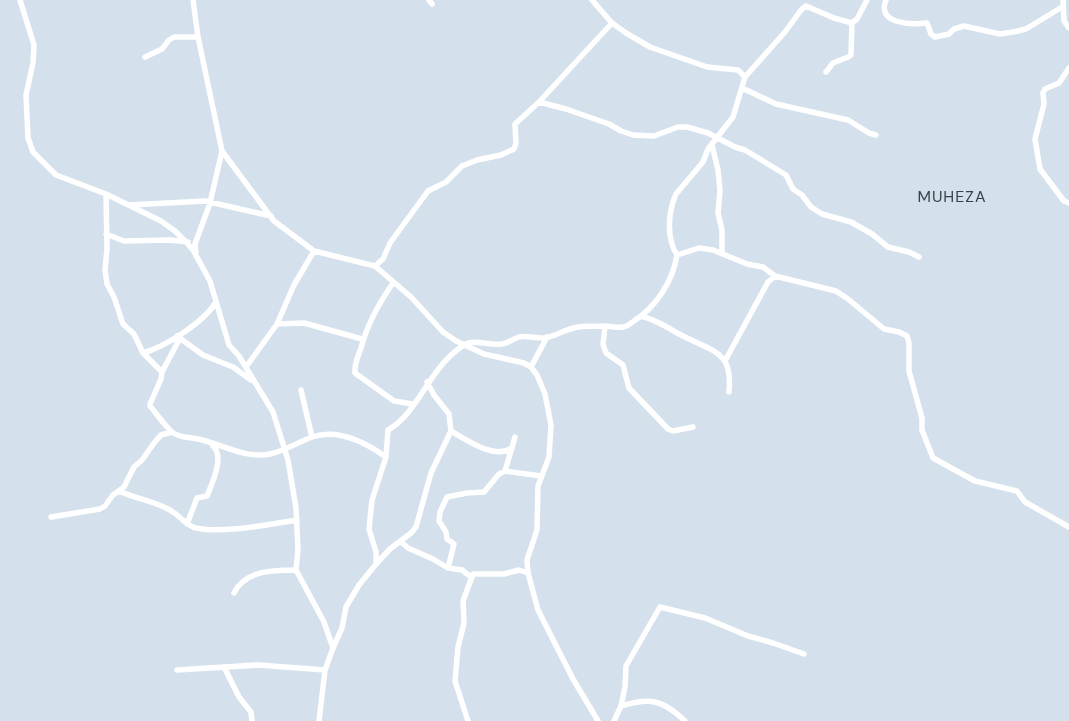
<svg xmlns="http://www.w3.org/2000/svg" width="1069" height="721" viewBox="0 0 1069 721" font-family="'DM Sans',sans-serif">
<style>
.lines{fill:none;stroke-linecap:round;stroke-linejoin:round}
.minor{stroke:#fff;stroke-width:5.5}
.labels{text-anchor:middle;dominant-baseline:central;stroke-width:3.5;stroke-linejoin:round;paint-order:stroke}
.quarter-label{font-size:16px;letter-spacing:1px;fill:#39424c;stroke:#d4e0ec}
</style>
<rect width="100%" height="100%" fill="#d4e0ec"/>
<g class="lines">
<path class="minor" d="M20 0 34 45 33 63 26 95 28 138 33 152 56 175 106 194 161 221 175 231 187 243 193 250 210 281 229 345 239 356 273 412 288 460 296 508 298 550 296 570 324 622 333 648 325 670 319 721
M193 0 198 37 222 151 274 221 314 251 375 266 411 297 443 332 456 341 484 354 524 363 531 367 537 375 545 394 551 425 549 457 538 486 537 530 527 560 528 573 538 610 573 679 598 721
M429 0 432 4
M592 0 612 23 626 33 650 47 707 67 738 70 745 77
M886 0C876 24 911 25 927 23L931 34 935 37 949 34 954 29 964 26 1000 34 1013 32 1026 29 1062 7
M1063 0 1064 21 1069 28
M145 57 162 49 169 40 174 37H198
M1069 68 1059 83 1045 89 1043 93 1044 104 1035 139 1040 169 1064 201 1069 203
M826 72 833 63 848 57 851 55 852 23
M742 88 776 104 848 120 869 133 876 135
M539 102 566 109 609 124 621 131 633 135 654 136 678 127H687L708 133 735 147 745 150 786 175 793 189 802 195 811 207 822 214 851 222 872 234 888 247 909 252 919 257
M712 145 718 170 720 190 718 213 722 230V252
M106 194 107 249 105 270 107 284 114 297 123 324 134 334 143 353 162 372
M129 205 205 201 271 216
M106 234 124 241 170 240 188 242
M196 253 195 244 210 203 222 151
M677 255 699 248 713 250 747 264 763 267 775 276 836 291 848 299 884 329 899 332 907 336 909 343V371L922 418V430L933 458 975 481 1017 491 1025 502 1069 527
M375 266 383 259 390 243 428 191 446 182 462 166 477 160 501 155 514 149 516 143 515 124 539 102 612 23
M393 283C379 303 367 325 361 348 358 357 354 364 355 373L394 401 413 404
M641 316C660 321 667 328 683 336 714 352 733 351 729 392
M277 324 304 323 362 339
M605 326 603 344 606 353 623 365 629 388 668 429 673 431 693 427
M177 336 203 355 233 367 251 380
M180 338 162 372 161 379 150 404V406C157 414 164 425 172 432 179 438 189 437 198 439 221 444 245 459 270 454 285 451 298 442 312 437 338 428 365 442 386 457
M143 353C165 347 204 322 216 302
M725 361 768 282 775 276
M246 367 277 324 294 285 314 251
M531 367 547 337
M427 382 434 395 449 414 451 431C467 440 494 460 512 448
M301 390 312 437
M505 471 515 437
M119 491C136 499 159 502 173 512 181 517 187 526 196 528 222 534 270 524 297 520
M51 517 100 509 105 506 113 495 124 487 134 467 142 460 154 443 161 435 172 432
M187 524 197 498 207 496C212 483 225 457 213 446
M400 541 408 548 433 559 448 568 462 570 471 577
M376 564 390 549 411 533 416 527 431 473 451 431
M448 568 454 544 447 539 446 532 439 521 440 512 447 497 467 493 484 492 499 474 505 471 541 476
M234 593C245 570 274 570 296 570
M333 648 342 628 346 607 359 585 376 564V552L369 529 372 500 386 457 388 430C420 412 430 364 466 344 474 339 490 346 502 344 508 343 513 339 519 337 528 335 540 340 549 337 559 334 567 329 578 327 586 326 596 326 605 326 611 326 618 328 623 327 627 327 631 323 634 321 656 307 673 281 677 255 666 238 668 212 676 194L703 162 708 149 733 117 745 77 785 32 801 10 806 6 834 18 852 23 857 19 867 0
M224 667 239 697 251 712 252 721
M177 670 258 665 325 670
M621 706 625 687 626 666 660 607 705 618 748 636 773 643 804 654
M468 721 455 681 458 647 464 623 463 601 473 574H504L519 570 528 573
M614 721 621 706C651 697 663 700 685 721"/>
</g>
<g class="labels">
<g class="quarter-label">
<text x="952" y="196">MUHEZA</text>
</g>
</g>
</svg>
